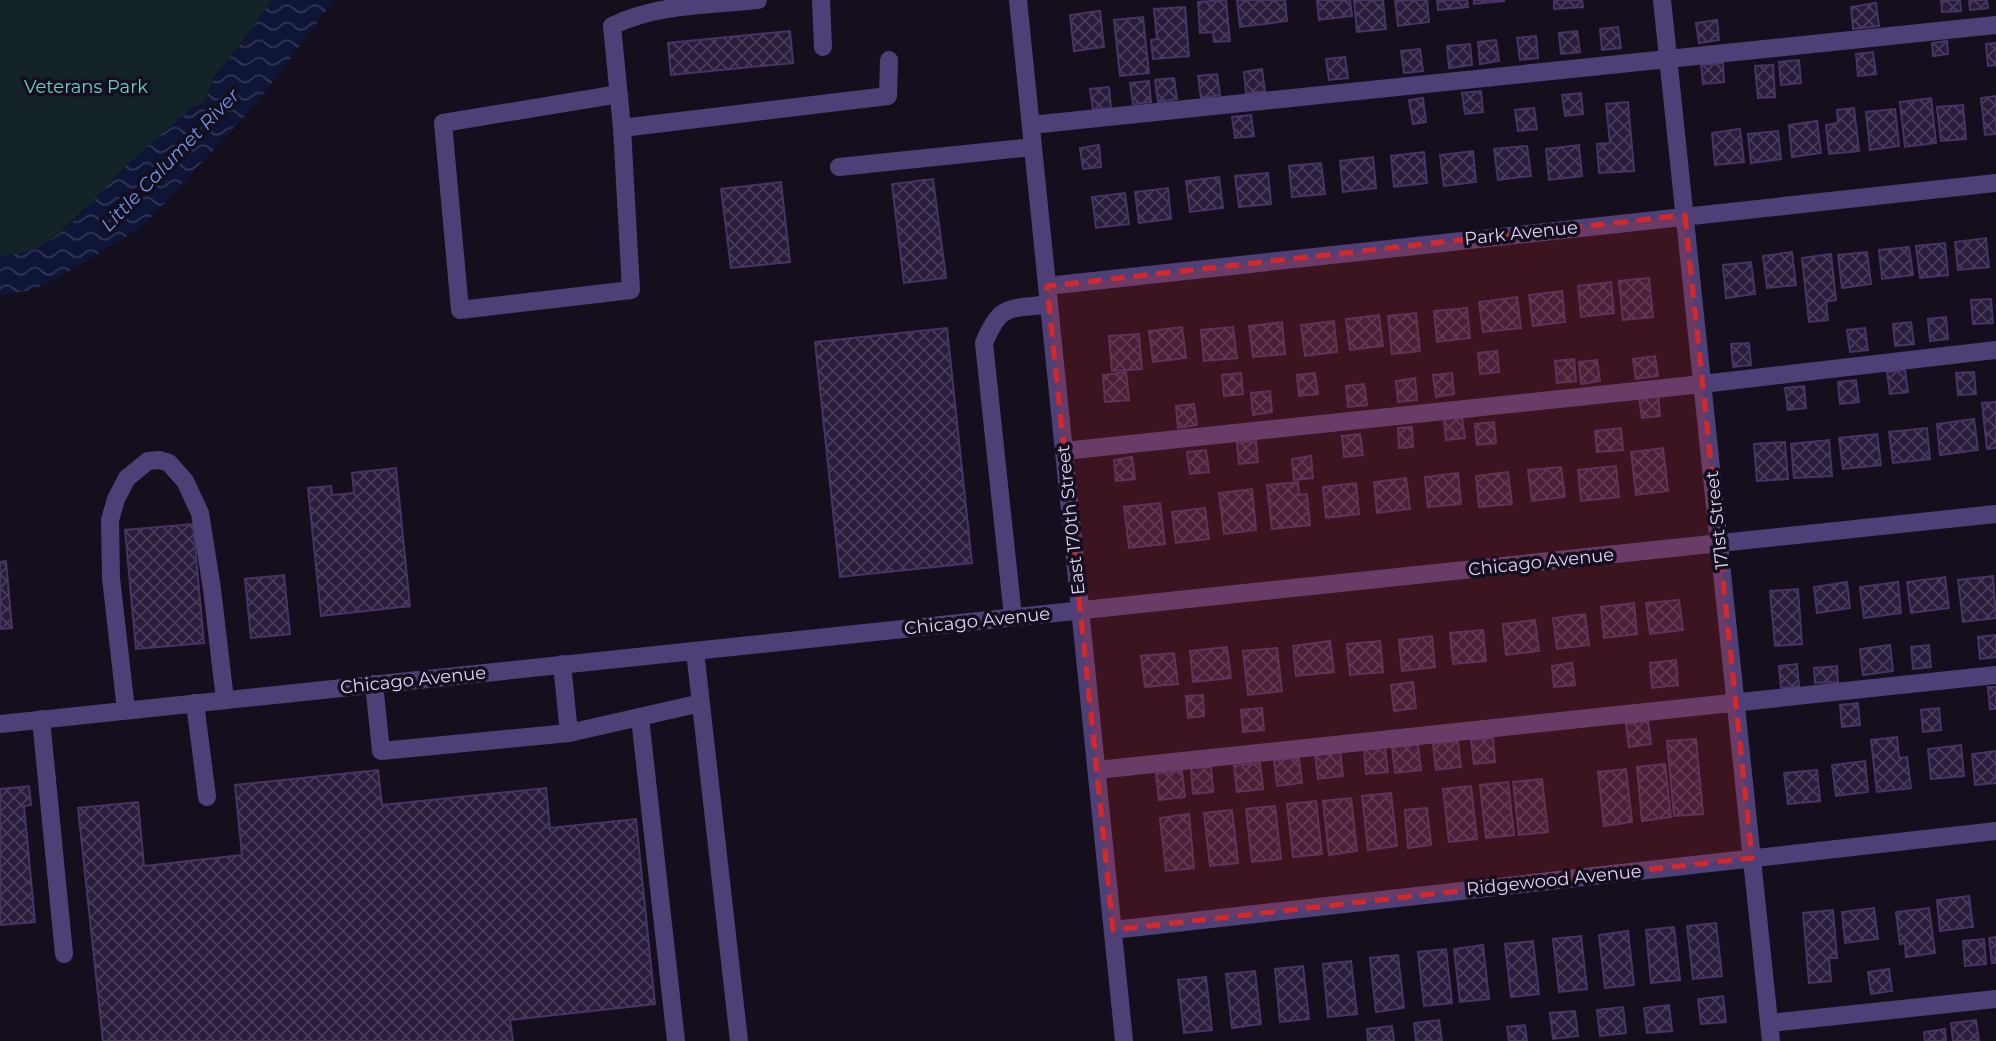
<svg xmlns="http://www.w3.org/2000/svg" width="1996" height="1041" viewBox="0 0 1996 1041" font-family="Montserrat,sans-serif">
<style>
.green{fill:#132327}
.water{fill:url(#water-waves)}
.building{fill:url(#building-cross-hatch);stroke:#483365;stroke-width:2}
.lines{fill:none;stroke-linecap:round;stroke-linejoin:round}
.minor{stroke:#4e4076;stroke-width:18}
.marked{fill:#d62828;fill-opacity:0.2;stroke:#d62828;stroke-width:5;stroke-dasharray:14 9;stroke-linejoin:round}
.labels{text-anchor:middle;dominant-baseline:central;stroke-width:7;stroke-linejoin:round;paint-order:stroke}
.park-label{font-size:18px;fill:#68cecb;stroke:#150f1d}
.street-label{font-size:18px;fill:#dfd2f9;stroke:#150f1d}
.water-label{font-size:19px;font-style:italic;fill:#6d95eb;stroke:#150f1d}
</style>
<defs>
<pattern id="water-waves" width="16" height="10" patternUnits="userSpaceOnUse" patternTransform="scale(1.75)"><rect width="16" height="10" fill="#0f1536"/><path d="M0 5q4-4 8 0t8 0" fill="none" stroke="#323654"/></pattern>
<pattern id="building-cross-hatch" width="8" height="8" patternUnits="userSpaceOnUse" patternTransform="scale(1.75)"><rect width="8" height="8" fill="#2a1d3c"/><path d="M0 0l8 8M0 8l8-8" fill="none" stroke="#483d59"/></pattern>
</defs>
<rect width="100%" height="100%" fill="#150f1d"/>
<path class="green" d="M0 0H272L230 58 214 77 205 102 194 106 119 173 98 197 51 240 31 251 0 257Z"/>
<path class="water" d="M272 0H334L256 104 142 227 65 274 33 290 0 295V257L31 251 51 240 74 221 119 173 150 144 194 106 205 102 214 77 230 58Z"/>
<path class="building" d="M1226 0 1230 41 1214 42 1213 32 1200 33 1198 2Z
M1237 0H1285L1287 21 1240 27Z
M1317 0H1350L1352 16 1319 20Z
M1354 0H1383L1386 29 1357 32Z
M1395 0H1427L1429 22 1398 26Z
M1437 0H1467L1468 7 1438 10Z
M1474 0H1504V1L1474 4Z
M1554 0H1582L1583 7 1554 9Z
M1941 0H1960L1961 11 1942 12Z
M1969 0H1987L1988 8 1970 10Z
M1876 3 1879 26 1853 29 1851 7Z
M1185 7 1189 56 1153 59 1151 40 1157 39 1154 9Z
M1100 11 1104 47 1074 51 1070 15Z
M1143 17 1149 73 1120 76 1114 20Z
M1717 20 1719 40 1699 43 1696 23Z
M1618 27 1621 48 1602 50 1600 29Z
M790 31 793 63 671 75 668 43Z
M1577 31 1580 52 1561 54 1559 33Z
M1536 36 1538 58 1520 60 1517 38Z
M1496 40 1499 61 1480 64 1478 42Z
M1947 41 1948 54 1933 56 1932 43Z
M1996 43V65L1988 66 1986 44Z
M1470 44 1472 65 1449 68 1447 46Z
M1420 49 1423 71 1404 73 1401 51Z
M1873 52 1876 74 1858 76 1856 54Z
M1345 57 1348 78 1329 80 1326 59Z
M1799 60 1801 83 1781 85 1779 62Z
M1723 63 1724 82 1703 84 1701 65Z
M1773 65 1775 97 1758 98 1755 66Z
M1262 69 1265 91 1246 93 1244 72Z
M1217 74 1220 95 1201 98 1198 76Z
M1174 78 1177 99 1158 102 1155 80Z
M1149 81 1151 102 1133 104 1130 83Z
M1109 87 1111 108 1093 110 1090 89Z
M1481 91 1483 112 1465 114 1462 93Z
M1581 93 1583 114 1565 116 1562 95Z
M1996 96V134L1985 135 1981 98Z
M1423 98 1426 122 1413 124 1409 100Z
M1931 98 1936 143 1905 147 1900 102Z
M1628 102 1634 171 1599 173 1597 144 1610 143 1606 104Z
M1963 105 1966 139 1941 141 1937 107Z
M1534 108 1537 129 1518 131 1515 110Z
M1854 108 1859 151 1829 154 1826 125 1838 123 1837 110Z
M1895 109 1899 146 1870 150 1866 112Z
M1251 115 1254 136 1235 138 1232 117Z
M1817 121 1821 153 1792 157 1789 125Z
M1740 129 1744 162 1715 165 1712 133Z
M1778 131 1781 159 1751 163 1748 134Z
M1099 145 1101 167 1083 169 1080 148Z
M1579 145 1582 176 1549 180 1546 149Z
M1527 146 1531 176 1498 180 1494 149Z
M1473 151 1476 182 1444 186 1440 155Z
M1424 152 1427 183 1394 187 1391 156Z
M1373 157 1376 188 1343 192 1340 161Z
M1321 163 1325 194 1292 197 1289 166Z
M1268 173 1271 204 1239 207 1235 176Z
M1219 177 1223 208 1190 212 1186 181Z
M933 179 946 278 904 283 892 184Z
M781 182 790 262 731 268 721 189Z
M1168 188 1171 219 1139 223 1135 192Z
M1125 193 1129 224 1096 228 1092 197Z
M1986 238 1989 267 1958 270 1955 242Z
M1945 243 1948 275 1920 278 1916 246Z
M1909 247 1913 275 1882 279 1879 250Z
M1792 252 1796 285 1767 288 1763 256Z
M1867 252 1871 284 1842 288 1838 255Z
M1831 254 1836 300 1826 302 1828 320 1809 322 1802 258Z
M1751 262 1755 294 1726 298 1723 265Z
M1649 278 1653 317 1623 320 1619 281Z
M1611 282 1614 313 1581 317 1578 286Z
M1562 291 1565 322 1533 326 1529 295Z
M1517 297 1521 328 1483 332 1479 302Z
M1991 299 1993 323 1973 324 1971 300Z
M1467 308 1470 338 1437 342 1434 311Z
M1416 313 1420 351 1392 354 1388 316Z
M1379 315 1383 346 1350 350 1346 319Z
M1946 317 1948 339 1930 341 1928 319Z
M1334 321 1337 352 1305 356 1301 325Z
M1282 322 1285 354 1253 357 1249 326Z
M1911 322 1914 344 1895 346 1893 324Z
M1182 327 1186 358 1153 362 1149 331Z
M1233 327 1237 358 1204 361 1201 330Z
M947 328 972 563 840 577 815 342Z
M1865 328 1868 350 1850 352 1847 330Z
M1139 334 1142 369 1112 371 1109 336Z
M1749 343 1751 365 1733 367 1731 344Z
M1497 351 1499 372 1480 374 1478 353Z
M1655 356 1658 376 1636 379 1633 359Z
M1574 359 1576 381 1557 383 1555 361Z
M1597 360 1600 381 1581 384 1579 362Z
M1905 370 1908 392 1890 394 1887 372Z
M1126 372 1129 400 1105 402 1103 375Z
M1974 372 1976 394 1958 395 1956 373Z
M1241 373 1243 394 1224 396 1222 375Z
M1315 373 1318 394 1299 396 1297 375Z
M1452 373 1454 394 1436 397 1433 375Z
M1415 378 1417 400 1398 402 1396 381Z
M1856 380 1859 402 1840 404 1838 382Z
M1364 384 1367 405 1348 407 1346 386Z
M1804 386 1806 408 1788 410 1785 388Z
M1270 391 1272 412 1253 415 1251 393Z
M1658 395 1660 416 1642 418 1639 397Z
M1996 402V448L1987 449 1982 403Z
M1194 404 1197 425 1178 428 1176 406Z
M1462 417 1465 438 1446 440 1444 419Z
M1974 419 1978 450 1940 455 1937 424Z
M1494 422 1496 443 1477 445 1475 424Z
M1412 427 1413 447 1399 448 1398 428Z
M1621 428 1623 450 1597 452 1595 431Z
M1927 428 1930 459 1893 463 1889 432Z
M1360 434 1363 455 1344 457 1342 436Z
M1877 434 1881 465 1843 469 1839 438Z
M1829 440 1832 476 1794 478 1791 444Z
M1256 441 1258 462 1239 464 1237 443Z
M1785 442 1788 479 1757 481 1754 444Z
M1663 448 1668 491 1636 495 1631 452Z
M1206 450 1209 472 1190 474 1187 452Z
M1311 456 1313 478 1294 480 1292 459Z
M1132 457 1135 479 1116 481 1114 460Z
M1616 466 1619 497 1581 501 1578 470Z
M1561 467 1565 497 1532 501 1528 470Z
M396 468 410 606 321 616 308 488 331 486 332 495 354 493 352 473Z
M1508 472 1512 504 1479 507 1476 476Z
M1458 473 1461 504 1428 507 1425 477Z
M1406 478 1410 509 1377 513 1374 482Z
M1298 482 1299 495 1307 494 1310 525 1272 529 1267 485Z
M1356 483 1359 514 1326 518 1323 487Z
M1252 489 1256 530 1224 534 1219 493Z
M1160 503 1165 544 1129 548 1124 507Z
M1205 508 1209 539 1176 543 1172 512Z
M193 524 204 643 136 649 125 530Z
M6 561 12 628 0 629V562Z
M284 575 290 634 251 638 245 579Z
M1993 576 1996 618 1963 622 1958 580Z
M1945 577 1949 608 1911 613 1907 582Z
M1847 582 1850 608 1817 613 1814 587Z
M1898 582 1901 613 1864 618 1860 587Z
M1798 589 1802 644 1775 646 1770 591Z
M1679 600 1683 630 1650 634 1646 603Z
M1634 603 1637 634 1604 638 1601 607Z
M1585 614 1589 645 1557 649 1553 618Z
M1535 620 1539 651 1506 655 1503 624Z
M1483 630 1486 661 1453 664 1450 633Z
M1996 635V657L1980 659 1978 637Z
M1432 636 1435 667 1402 671 1399 640Z
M1330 641 1334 672 1296 676 1293 646Z
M1380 641 1383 672 1350 675 1347 644Z
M1890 645 1893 671 1863 675 1860 649Z
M1929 645 1931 667 1913 669 1911 647Z
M1227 647 1231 678 1193 682 1190 651Z
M1277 648 1282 691 1248 695 1243 651Z
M1174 653 1178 684 1145 687 1141 656Z
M1676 660 1678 685 1652 688 1650 663Z
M1572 663 1575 685 1554 687 1552 666Z
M1797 664 1799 686 1781 688 1779 666Z
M1837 666 1838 682 1815 683 1814 668Z
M1413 682 1416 708 1394 711 1391 685Z
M1988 687H1996V709H1990Z
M1203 695 1204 716 1188 718 1186 696Z
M1858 703 1860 725 1842 727 1840 705Z
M1262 708 1264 730 1243 732 1241 710Z
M1939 708 1941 730 1923 732 1921 710Z
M1648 721 1651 744 1629 747 1626 724Z
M1897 737 1899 758 1907 757 1911 788 1877 792 1871 740Z
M1493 738 1495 762 1474 764 1471 740Z
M1696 739 1703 814 1674 816 1667 741Z
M1458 741 1461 767 1436 770 1433 744Z
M1418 744 1421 770 1395 773 1392 747Z
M1961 745 1964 776 1931 779 1928 749Z
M1385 747 1388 772 1366 774 1364 749Z
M1340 750 1343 776 1318 779 1315 753Z
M1996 751V783L1975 785 1972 754Z
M1299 758 1302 783 1277 786 1274 760Z
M1865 761 1868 792 1836 796 1832 765Z
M1260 763 1263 789 1237 792 1234 766Z
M1665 764 1671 817 1642 821 1637 767Z
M1211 767 1213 792 1193 794 1191 768Z
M1626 769 1632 822 1604 826 1598 772Z
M378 770 382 805 546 788 550 828 636 819 655 1004 510 1020 513 1041H103L78 808 138 802 144 866 242 855 235 785Z
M1817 770 1820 801 1788 804 1784 773Z
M1182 771 1185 797 1159 800 1156 774Z
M1542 779 1548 832 1519 835 1513 782Z
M1508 782 1514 835 1486 838 1480 785Z
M29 786 31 805 24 806 35 922 0 925V789Z
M1471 786 1477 839 1449 842 1443 789Z
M1391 793 1397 846 1368 850 1362 796Z
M1351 798 1357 851 1329 855 1323 801Z
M1316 801 1322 854 1293 857 1287 804Z
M1275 806 1281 859 1252 862 1246 809Z
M1427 808 1431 845 1408 848 1405 810Z
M1232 810 1238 863 1210 866 1204 813Z
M1189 814 1194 868 1166 871 1160 818Z
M1969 896 1973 927 1940 931 1937 900Z
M1874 908 1878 939 1845 943 1842 912Z
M1929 908 1935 953 1906 957 1905 943 1900 944 1896 912Z
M1833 910 1837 958H1829L1831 981 1809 983 1803 913Z
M1716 923 1722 976 1693 979 1687 926Z
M1674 927 1680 980 1651 983 1646 930Z
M1628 931 1634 985 1605 988 1599 935Z
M1581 936 1587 989 1559 992 1553 939Z
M1996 937V963H1992L1989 938Z
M1984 939 1986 964 1965 966 1963 941Z
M1533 941 1539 994 1511 997 1505 944Z
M1483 945 1489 999 1460 1002 1454 949Z
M1446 949 1452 1003 1424 1006 1418 952Z
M1398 955 1404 1008 1376 1012 1370 958Z
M1351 961 1357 1014 1328 1017 1323 964Z
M1303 966 1309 1019 1280 1022 1275 969Z
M1889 969 1892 991 1871 994 1868 972Z
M1255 971 1261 1024 1232 1028 1226 974Z
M1206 977 1212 1030 1184 1033 1178 980Z
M1723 996 1726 1022 1701 1024 1698 999Z
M1669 1005 1672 1031 1647 1033 1644 1008Z
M1623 1007 1626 1033 1600 1036 1597 1010Z
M1575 1011 1578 1036 1553 1039 1550 1013Z
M1439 1020 1442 1041H1416L1414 1023Z
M1976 1020 1979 1041H1953L1951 1023Z
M1525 1025 1527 1041H1509L1507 1027Z
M1392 1026 1394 1041H1368L1367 1029Z
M1945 1029 1946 1041H1925L1924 1032Z"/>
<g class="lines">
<path class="minor" d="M758 0C710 5 656 4 612 26L622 128 888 96 889 60
M821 0 823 47
M1018 0 1124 1041
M1662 0 1771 1041
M619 94 443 123 460 310 631 290 622 128
M1031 125 1996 25
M839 167 1033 147
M1047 286 1996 183
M1064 451 1702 384 1996 350
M1013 617 984 343C1001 302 1009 310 1049 304
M695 651 739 1041
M374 684 381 751 569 733 562 664
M195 703 207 797
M126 710 111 578 110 520 116 499 127 478 148 461 160 460 169 463 185 481 200 513 212 589 225 700
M640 718 676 1041
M41 719 64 954
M0 724 1996 514
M569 733 701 703
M1097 770 1996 675
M1113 930 1996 831
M1770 1023 1996 999"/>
</g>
<path class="marked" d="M1685 215 1752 858 1113 930 1047 286Z"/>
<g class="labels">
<g class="park-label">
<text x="86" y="87">Veterans Park</text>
</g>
<g class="street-label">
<text transform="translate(1521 233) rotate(-6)">Park Avenue</text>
<text transform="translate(1071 520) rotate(-96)">East 170th Street</text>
<text transform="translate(1717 520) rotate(-96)">171st Street</text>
<text transform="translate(1541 562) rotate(-6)">Chicago Avenue</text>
<text transform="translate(977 621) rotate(-6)">Chicago Avenue</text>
<text transform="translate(413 680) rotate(-6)">Chicago Avenue</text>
<text transform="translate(1554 880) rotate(-6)">Ridgewood Avenue</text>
</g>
<g class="water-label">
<text transform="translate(170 160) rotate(-46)">Little Calumet River</text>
</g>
</g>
</svg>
